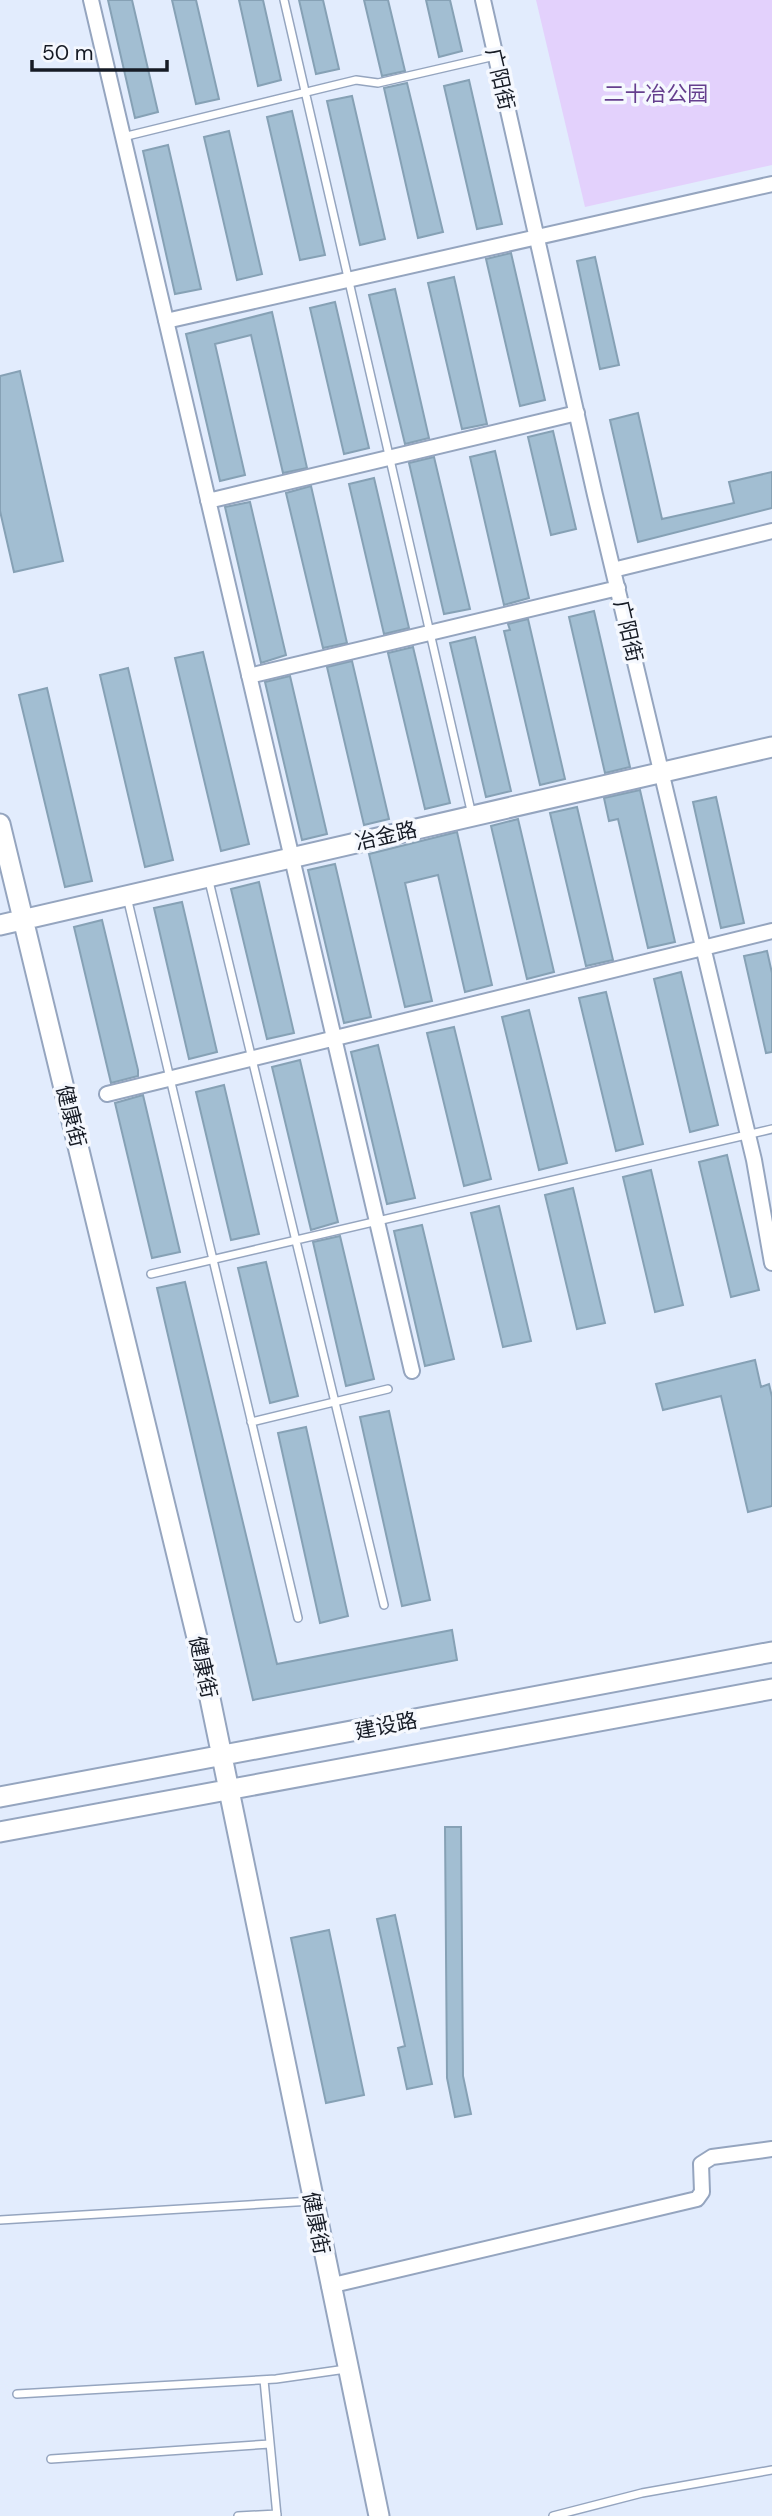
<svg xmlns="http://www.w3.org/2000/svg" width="772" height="2516" viewBox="0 0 772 2516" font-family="'DM Sans','Noto Sans SC',sans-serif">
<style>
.green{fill:#e3d1fc}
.building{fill:#a2bed2;stroke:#86a1b5;stroke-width:2}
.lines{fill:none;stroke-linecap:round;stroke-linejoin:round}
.lane-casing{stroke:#95a5bf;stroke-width:10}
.street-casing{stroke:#95a5bf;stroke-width:18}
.secondary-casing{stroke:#95a5bf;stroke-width:23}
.lane{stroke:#fff;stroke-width:7}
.street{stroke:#fff;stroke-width:14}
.secondary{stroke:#fff;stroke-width:19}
.labels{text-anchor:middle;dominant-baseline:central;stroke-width:7;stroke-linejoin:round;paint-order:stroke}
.street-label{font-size:21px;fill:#161b25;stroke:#f5f8fe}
.park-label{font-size:21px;fill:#653f8e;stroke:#f5f8fe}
</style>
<rect width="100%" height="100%" fill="#e2ecfd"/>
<path class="green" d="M536 0H772V165L585 207Z"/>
<path class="building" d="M108 0H132L158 112 135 118Z
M172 0H196L219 99 196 104Z
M239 0H263L281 80 258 86Z
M299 0H323L339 69 316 74Z
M364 0H388L405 71 382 76Z
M426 0H450L462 51 439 57Z
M469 80 502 224 477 229 444 86Z
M407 83 443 232 418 238 384 88Z
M352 96 385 239 360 245 327 101Z
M292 111 325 255 300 260 267 117Z
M229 131 262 274 237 280 204 137Z
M168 145 201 289 175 294 143 151Z
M511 253 545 400 520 406 486 259Z
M595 257 619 365 600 369 577 261Z
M454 277 487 424 462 429 428 283Z
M395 289 429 438 405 444 369 295Z
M335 302 369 448 344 454 310 308Z
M272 312 307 468 283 473 251 335 215 344 245 475 220 481 186 334Z
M20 371 63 561 14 572 0 511V376Z
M638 413 662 519 734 503 729 482 772 472V508L638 542 610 420Z
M553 431 576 529 551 535 528 437Z
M495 451 529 598 504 605 470 457Z
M434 457 470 609 444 614 409 463Z
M374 478 409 628 384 634 349 484Z
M311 486 347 643 323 648 286 493Z
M250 502 286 655 261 663 225 507Z
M594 611 630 767 605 773 569 617Z
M528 619 565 779 540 785 504 631 510 630 508 624Z
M475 637 511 791 486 797 450 643Z
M413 647 450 803 425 809 388 653Z
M203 652 249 844 221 851 175 658Z
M352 661 389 819 364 825 327 667Z
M128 668 173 860 145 867 100 675Z
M290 676 327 834 302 840 265 682Z
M47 688 92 881 65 887 19 695Z
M640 790 675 942 648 948 618 819 609 821 604 798Z
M716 797 744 923 721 928 693 802Z
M577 807 613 960 586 966 550 813Z
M518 819 554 972 527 979 491 826Z
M457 832 492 985 465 992 438 875 405 883 432 1001 405 1007 369 854Z
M335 864 371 1017 344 1023 308 870Z
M259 882 294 1033 267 1039 231 889Z
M182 902 217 1052 189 1059 154 908Z
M102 920 138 1070V1076L111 1083 74 927Z
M767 951 772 973V1052L766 1053 744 956Z
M681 972 718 1125 690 1132 654 979Z
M606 992 643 1144 616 1151 579 998Z
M529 1010 567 1163 539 1170 502 1017Z
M454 1027 491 1179 464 1186 427 1033Z
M378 1045 415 1198 387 1204 351 1052Z
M300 1060 338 1222 311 1230 272 1067Z
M224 1085 259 1234 231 1240 196 1092Z
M143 1095 180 1252 152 1258 115 1103Z
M727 1155 759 1290 731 1297 699 1162Z
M651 1170 683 1305 655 1312 623 1177Z
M573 1188 605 1323 577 1329 545 1195Z
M499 1206 531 1341 503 1347 471 1213Z
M422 1225 454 1359 425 1366 394 1231Z
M340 1236 374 1379 346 1386 313 1242Z
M266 1262 298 1396 270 1403 238 1268Z
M185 1282 277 1664 452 1630 457 1660 253 1700 157 1288Z
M755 1360 761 1387 769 1384 772 1397V1506L748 1512 721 1396 663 1410 656 1384Z
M389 1411 430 1600 402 1606 360 1417Z
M306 1427 348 1616 320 1623 278 1433Z
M445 1827H461L463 2076 471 2114 455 2117 447 2078Z
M395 1915 432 2084 407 2089 398 2048 405 2046 377 1919Z
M329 1930 364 2095 326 2103 291 1938Z"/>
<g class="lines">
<defs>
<path id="lane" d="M284 0 472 815
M123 137 356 80 378 83 495 56
M208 877 384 1605
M127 897 298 1618
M151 1274 772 1129
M251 1422 388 1389
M0 2220 312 2201
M264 2380 277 2516
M17 2394 276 2379 346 2369
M51 2459 270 2444
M238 2516 277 2514
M553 2516 642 2493 772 2470"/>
<path id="street" d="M91 0 412 1371
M483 0 595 495 754 1160 772 1263
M166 321 772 184
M208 501 577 413
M613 570 772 531
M249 676 618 588
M107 1094 772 931
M329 2286 697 2199 702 2192 701 2164 712 2157 772 2149"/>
<path id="secondary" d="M0 824 200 1650 379 2516
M0 925 772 747
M0 1797 772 1652
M0 1832 772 1689"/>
</defs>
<use href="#lane" class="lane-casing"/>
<use href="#street" class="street-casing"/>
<use href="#secondary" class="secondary-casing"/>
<use href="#lane" class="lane"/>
<use href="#street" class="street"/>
<use href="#secondary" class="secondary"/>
</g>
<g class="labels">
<g class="street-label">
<text transform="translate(500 79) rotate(77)">广阳街</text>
<text transform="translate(628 631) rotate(77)">广阳街</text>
<text transform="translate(386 836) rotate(-13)">冶金路</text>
<text transform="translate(71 1116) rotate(76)">健康街</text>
<text transform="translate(203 1667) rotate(78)">健康街</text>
<text transform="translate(386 1726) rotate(-11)">建设路</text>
<text transform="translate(316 2223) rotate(79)">健康街</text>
</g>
<g class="park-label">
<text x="656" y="94">二十冶公园</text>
</g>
</g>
<path d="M32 60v10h135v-10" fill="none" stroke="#161b25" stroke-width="3.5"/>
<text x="42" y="60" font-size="21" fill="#161b25" stroke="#f5f8fe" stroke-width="5" paint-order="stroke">50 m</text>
</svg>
